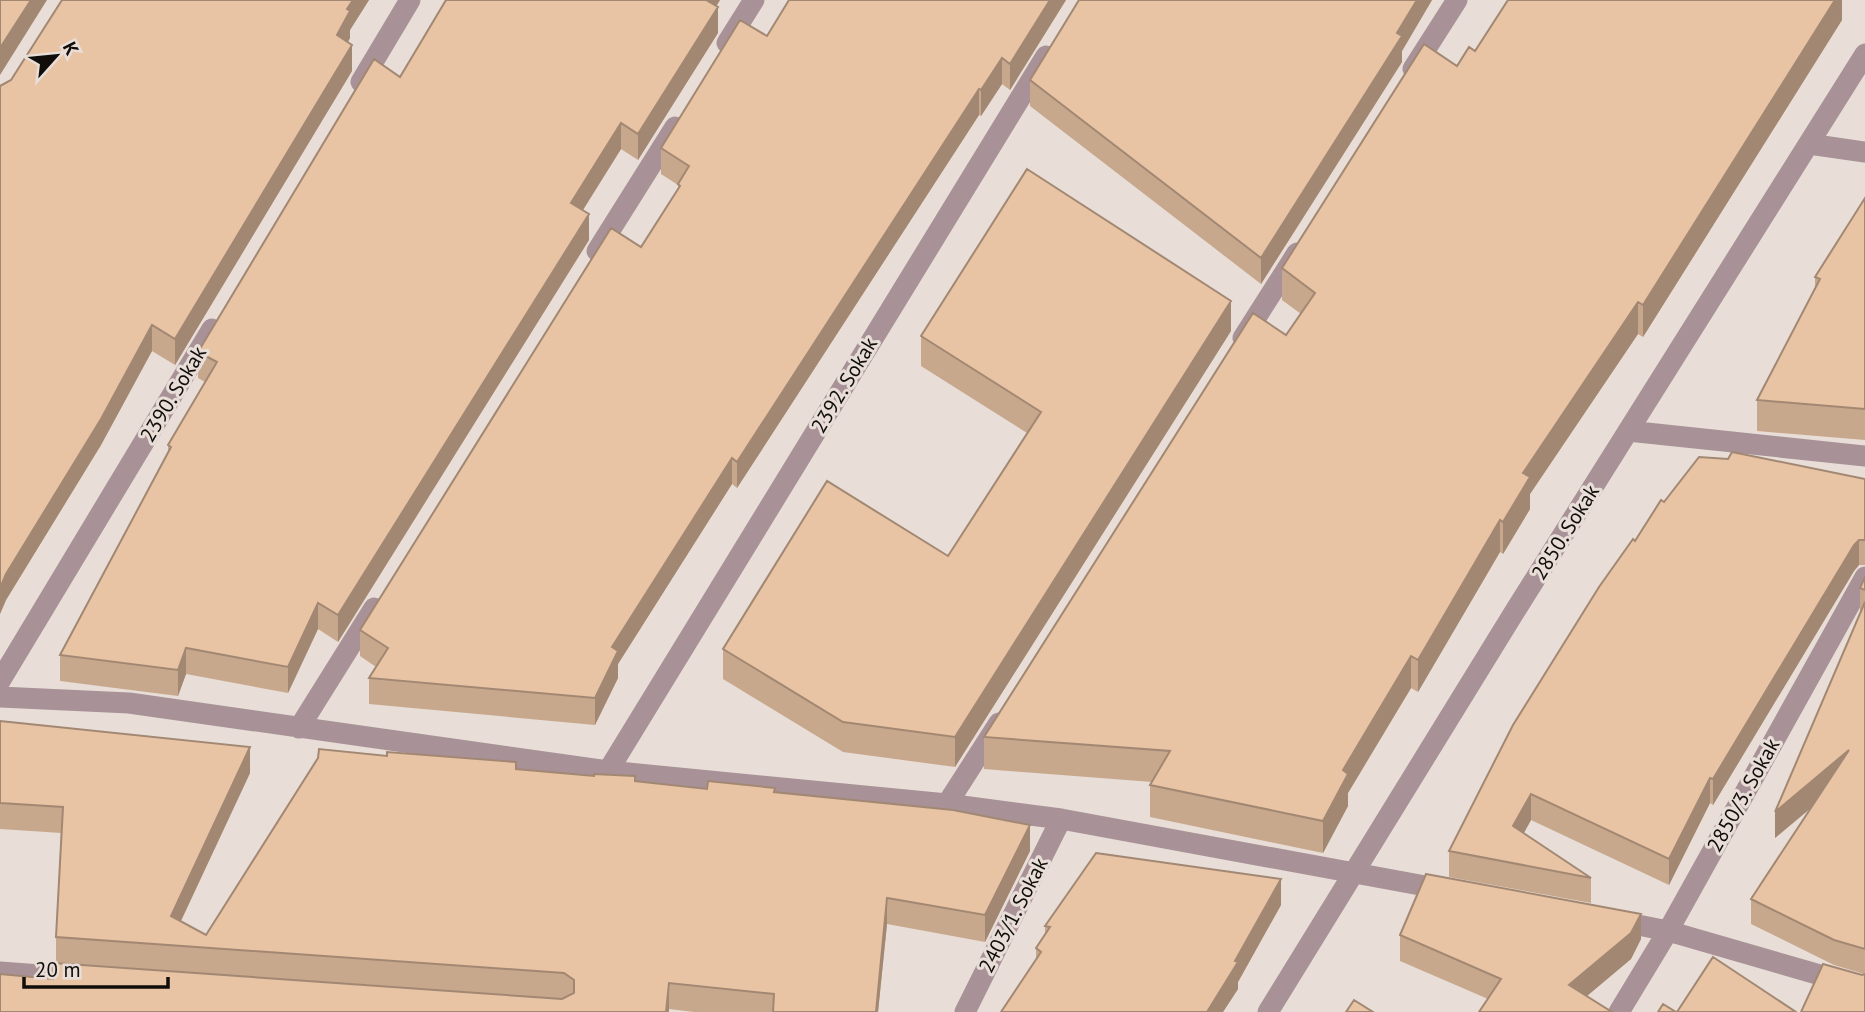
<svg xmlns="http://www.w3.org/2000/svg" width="1865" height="1012" viewBox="0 0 1865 1012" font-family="'PT Sans',sans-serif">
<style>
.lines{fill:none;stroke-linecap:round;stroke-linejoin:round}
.minor{stroke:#a89297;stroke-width:21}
.wall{fill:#c8a88d}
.shaded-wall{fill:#a28873}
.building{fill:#e8c3a4;stroke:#a28873;stroke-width:2}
.labels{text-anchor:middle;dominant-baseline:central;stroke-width:6;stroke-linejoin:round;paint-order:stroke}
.street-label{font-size:21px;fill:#100d0a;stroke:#e8ded7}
</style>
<rect width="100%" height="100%" fill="#e8ded7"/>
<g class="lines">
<path class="minor" d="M727 43 754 0
M1413 69 1457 0
M361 82 410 0
M1809 144 1865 152
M597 251 675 127
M1243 338 1297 253
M1628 431 1865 456
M0 681 212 329
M0 697 129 703 608 771 947 804 1061 819 1447 890
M299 728 374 608
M608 771 1046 56
M947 804 999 723
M1613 920 1668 931 1865 988
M0 972 82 978
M965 1012 1061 819
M1268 1012 1515 611 1865 54
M1619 1012 1668 931 1865 577"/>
</g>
<path class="wall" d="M62 0H369L350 30V38L348 42 352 71 175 365 152 351 101 445 6 600 0 614V86L11 80Z
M720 0 716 6 718 33 638 160 621 149 583 210 589 240 338 642 318 629 288 693 186 674 178 696 60 681V655L168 452V445L205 382 198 378V352L400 77Z
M789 0H1066L1010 90 1002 84 981 116 979 115 737 488 732 484 618 664V678L595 725 369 704V678L376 667 360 656V630L641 247 678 189V185L661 174V148L767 36Z
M1079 0H1432L1402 51V62L1261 284 1030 106V80Z
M1842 0V20L1643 337 1638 334 1530 494V509L1503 554 1500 552 1418 692 1411 688 1348 793V806L1323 853 1150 817V785L1152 782 984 769V737L1301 314 1282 300V268L1457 66 1475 51Z
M1865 198V440L1757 431V400L1815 289V277Z
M1231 331 955 767 843 752 723 679V649L948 556 1027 433 921 366V336Z
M1865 479V565H1859L1854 571 1713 805 1710 803 1669 885 1531 820 1524 833 1591 878V903L1449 877V851L1635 541 1664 502Z
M1865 577V1012L1862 975 1864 974 1834 965 1751 924V899L1811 808 1775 838 1860 614V588Z
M0 721 250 773 181 921 206 935 387 756 635 781 707 789 775 792 1030 851 985 942 887 924 878 1012H694L669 1009 53 979 56 963V937L61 833 0 829Z
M1281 905 1238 982V989L1223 1012H1001L1036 960V948L1045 934V926Z
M1400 935 1641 939 1631 959 1587 996 1488 999 1400 961Z"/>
<path class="shaded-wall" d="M31 0H47L0 75V48Z
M353 0H369L350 30V38L337 61V35L347 9Z
M705 0H720L705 25Z
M1050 0H1066L1010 90V64Z
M1417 0H1432L1402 51V62L1261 284V258Z
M1835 0H1842V20L1643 337V305Z
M718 7V33L638 160V134Z
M352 45V71L175 365V339Z
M1002 58V84L981 116V90Z
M979 89V115L737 488V462Z
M621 123V149L571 229V203Z
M589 214V240L338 642V615Z
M1231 301V331L955 767V737Z
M1638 302V334L1530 494V509L1503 554V522L1523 473Z
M152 325V351L101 445 6 600 0 614V588L6 574Z
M732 458V484L618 664V678L595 725V698L612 647Z
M1500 520V552L1418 692V660Z
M1859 540V565L1854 571 1713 805V779L1854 545Z
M318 603V629L288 693V667Z
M186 648V674L178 696V670Z
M1411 656V688L1348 793V806L1323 853V821L1343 770Z
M250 747V773L171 942V916Z
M1849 750V776L1775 838V812Z
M1710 778V803L1669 885V859Z
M1531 794V820L1513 852V826Z
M1030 825V851L985 942V915Z
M1281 879V905L1238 982V989L1223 1012H1207Z
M887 898V924L878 1012H876Z
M1641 914V939L1631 959 1569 1011V985Z
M669 983V1012H666Z"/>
<path class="building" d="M0 0H31L0 48Z
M62 0H353L347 9 350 11 337 35 352 45 175 339 152 325 101 419 6 574 0 588V86L11 80Z
M446 0H706L718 7 638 134 621 123 571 203 589 214 338 615 318 603 288 667 186 648 178 670 60 655 171 447 168 445 217 362 198 352 374 59 400 77Z
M789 0H1050L1010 64 1002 58 981 90 979 89 737 462 732 458 612 647 618 651 595 698 369 678 388 648 360 630 611 228 641 247 680 186 678 184 689 166 661 148 740 20 767 36Z
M1079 0H1417L1397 33 1402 36 1261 258 1030 80Z
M1508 0H1835L1643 305 1638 302 1523 473 1530 477 1503 522 1500 520 1418 660 1411 656 1343 770 1348 774 1323 821 1150 785 1170 751 984 737 1253 313 1286 335 1315 293 1282 268 1424 44 1457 66 1469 47 1475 51Z
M1027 169 1231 301 955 737 843 722 723 649 827 481 948 556 1041 412 921 336Z
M1865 198V409L1757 400 1820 279 1815 277Z
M1732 452 1865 479V540H1859L1854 545 1713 779 1710 778 1669 859 1531 794 1513 826 1591 878 1449 851 1513 725 1599 587 1633 539 1635 541 1661 500 1664 502 1699 457 1728 459Z
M1865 577V590L1860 588Z
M1865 602V949L1834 940 1751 899 1849 750 1775 812Z
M0 721 250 747 171 916 206 935 318 758 319 749 387 756V752L516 762V769L594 776V774L635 776V781L707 789 708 781 775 788 774 792 953 810 1030 825 985 915 887 898 876 1012H773L774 994 669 983 666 1012H0V974L53 979 54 963 562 999 574 993V980L564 973 56 937 63 807 0 803Z
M1096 853 1281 879 1235 961 1238 962 1207 1012H1001L1041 952 1036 948 1050 927 1045 926Z
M1426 874 1641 914 1631 933 1569 985 1612 1012H1479L1501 979 1400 935Z
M1713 957 1796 1012H1677Z
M1823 964 1862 975 1865 974V1012H1801Z
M1354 1000 1373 1012H1346Z
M1663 1004 1676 1012H1658Z"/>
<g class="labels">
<g class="street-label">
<text transform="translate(844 385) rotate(-59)">2392. Sokak</text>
<text transform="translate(173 394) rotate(-59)">2390. Sokak</text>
<text transform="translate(1565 532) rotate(-58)">2850. Sokak</text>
<text transform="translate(1743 795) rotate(-61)">2850/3. Sokak</text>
<text transform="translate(1013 915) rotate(-63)">2403/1. Sokak</text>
</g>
</g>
<g transform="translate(56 56) rotate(63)" stroke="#e8ded7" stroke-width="5" paint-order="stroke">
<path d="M0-5L12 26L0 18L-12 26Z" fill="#100d0a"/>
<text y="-10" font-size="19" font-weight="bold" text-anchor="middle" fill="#100d0a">K</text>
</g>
<path d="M24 977v10h144v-10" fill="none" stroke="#100d0a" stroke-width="3.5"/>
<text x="35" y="977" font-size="21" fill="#100d0a" stroke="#e8ded7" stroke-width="5" paint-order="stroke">20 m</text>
</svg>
